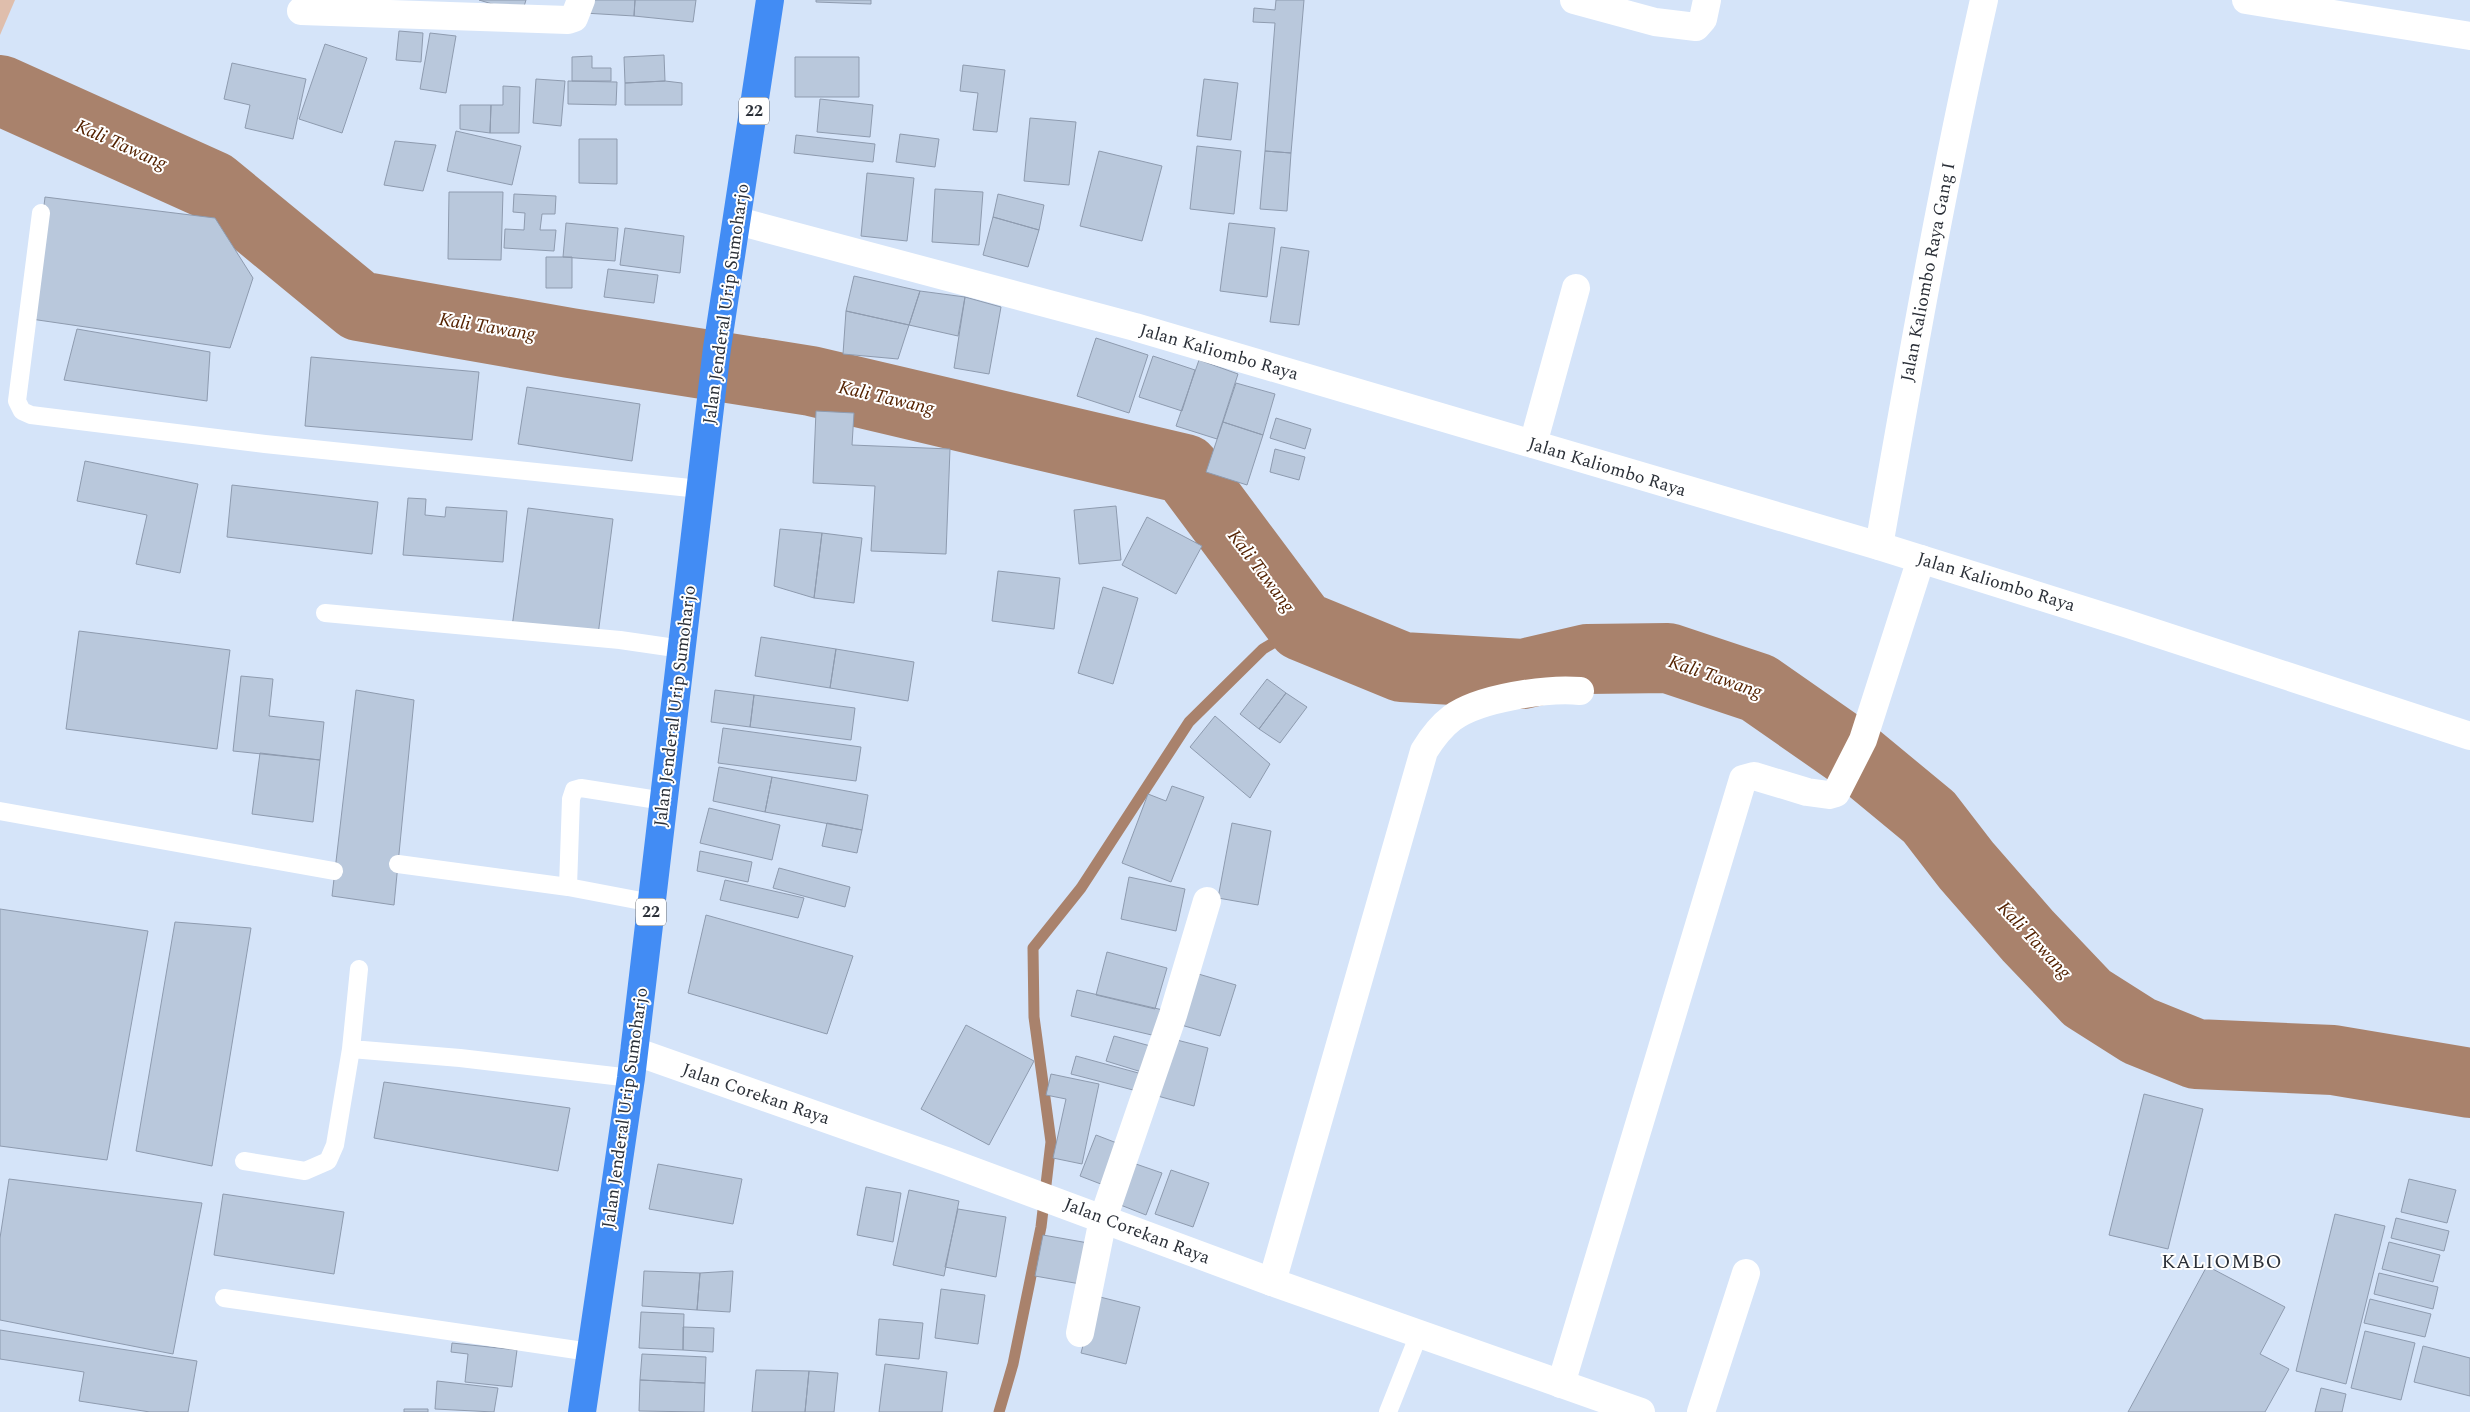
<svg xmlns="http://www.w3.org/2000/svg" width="2470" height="1412" viewBox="0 0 2470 1412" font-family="Spectral,serif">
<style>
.green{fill:#dfbeac}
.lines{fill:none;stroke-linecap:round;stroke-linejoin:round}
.stream{stroke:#a9826c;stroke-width:11}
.river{stroke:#a9826c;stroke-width:70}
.building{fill:#b9c8dc;stroke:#8e9baf}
.lane{stroke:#fff;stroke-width:18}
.street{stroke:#fff;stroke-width:28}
.secondary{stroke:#fff;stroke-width:28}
.highway{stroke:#428cf4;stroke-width:28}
.labels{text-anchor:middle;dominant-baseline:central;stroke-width:4;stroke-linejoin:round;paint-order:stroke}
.shield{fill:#fff;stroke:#6b6e74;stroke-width:1}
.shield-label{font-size:16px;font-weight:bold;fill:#2b3038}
.street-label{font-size:18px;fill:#2b3038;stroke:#fff}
.water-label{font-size:19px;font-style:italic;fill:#542200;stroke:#fff}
.quarter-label{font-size:20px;letter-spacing:1px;fill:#2b3038;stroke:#fff}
</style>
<rect width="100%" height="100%" fill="#d5e4f9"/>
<path class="green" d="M0 0H15L0 35Z"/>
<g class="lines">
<path class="stream" d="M999 1412 1013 1364 1041 1227 1051 1142 1034 1017 1033 948 1081 888 1189 722 1263 649 1302 626"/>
<path class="river" d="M0 90 213 186 359 306 570 343 811 381 1185 469 1302 626 1402 667 1523 674 1587 659 1668 658 1758 688 1854 755 1929 817 1966 865 2028 936 2087 998 2139 1031 2196 1054 2333 1060 2470 1083"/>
</g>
<path class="building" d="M479 0H526L522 13Z
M587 0H635L634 16 584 13Z
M635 0H696L693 22 634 16Z
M816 0H871V4L816 2Z
M1276 0H1304L1291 153 1265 151 1275 23 1253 22 1254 8 1275 10Z
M399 31 423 33 421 62 396 60Z
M430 33 456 36 446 93 420 89Z
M325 44 367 58 342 133 299 119Z
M664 55 665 81 625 83 624 57Z
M592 56V68H611V81H572V57Z
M795 57H859V97H795Z
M232 63 306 79 293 139 245 128 250 105 224 99Z
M963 65 1005 70 997 132 973 130 978 93 960 91Z
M536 79 565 81 561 126 533 123Z
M1204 79 1238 83 1231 140 1197 136Z
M568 81 617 82 616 105 568 104Z
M665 81 682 83V105H625V83Z
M503 86 520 87 519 133H490L491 105H503Z
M820 99 873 105 870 137 817 132Z
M460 105H491L490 133 460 129Z
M1030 118 1076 122 1069 185 1024 181Z
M456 131 521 146 512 185 447 171Z
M900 134 939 139 935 167 896 162Z
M796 135 875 144 873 162 794 153Z
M579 139H617V184L579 183Z
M395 141 436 145 423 191 384 185Z
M1197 146 1241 151 1234 214 1190 209Z
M1099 151 1162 166 1142 241 1080 226Z
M1265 151 1291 153 1287 211 1260 209Z
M867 173 914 178 907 241 861 236Z
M935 189 983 192 979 245 932 242Z
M449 192H503L501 260 448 259Z
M514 194 556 196 555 214H542L540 230H556L554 251 504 248 505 229 524 230 525 213 513 212Z
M998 194 1044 205 1039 230 993 217Z
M45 197 215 218 253 278 230 348 31 319Z
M993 217 1039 230 1028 267 983 255Z
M566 223 618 228 615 261 563 257Z
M1229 223 1275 228 1267 297 1220 291Z
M625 228 684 236 680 273 620 265Z
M1281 247 1309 251 1299 325 1270 322Z
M546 257H572V288H546Z
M608 269 658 275 654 303 604 297Z
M854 276 920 291 909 325 846 311Z
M920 291 965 297 958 336 909 325Z
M965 297 1001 307 989 374 954 368Z
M846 311 909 325 898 359 843 354Z
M77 329 210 352 207 401 64 380Z
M1096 338 1148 355 1129 413 1077 396Z
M1153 356 1195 370 1182 411 1139 397Z
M311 357 479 372 472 440 305 426Z
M1199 360 1238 374 1217 439 1176 426Z
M1236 383 1275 394 1263 435 1223 422Z
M527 387 640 404 632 461 518 444Z
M816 411 854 413 852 445 950 449 946 554 871 551 875 486 813 483Z
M1276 418 1311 429 1305 449 1270 438Z
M1223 422 1263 435 1247 485 1206 472Z
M1275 449 1305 457 1299 480 1270 472Z
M85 461 198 484 180 573 136 564 147 515 77 501Z
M232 485 378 502 372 554 227 537Z
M408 498 426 499 425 515 445 517 446 507 507 511 503 562 403 555Z
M1116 506 1121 560 1079 564 1074 510Z
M528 508 613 519 598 635 512 627Z
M1147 517 1202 546 1176 594 1122 565Z
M780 529 822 533 814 598 774 586Z
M822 533 862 538 854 603 814 598Z
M998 571 1060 578 1054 629 992 621Z
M1103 587 1138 598 1113 684 1078 673Z
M79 631 230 650 217 749 66 729Z
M761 637 836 649 830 688 755 676Z
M836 649 914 662 908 701 830 688Z
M241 676 273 679 269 716 324 722 320 760 233 751Z
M1267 679 1286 693 1259 729 1240 714Z
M356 690 414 700 394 905 332 896Z
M715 690 754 695 750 727 711 722Z
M1286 693 1307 707 1280 743 1259 729Z
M754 695 855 708 851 740 750 727Z
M1215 716 1270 764 1250 798 1190 747Z
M723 728 861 747 856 781 718 763Z
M260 753 320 760 313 822 252 814Z
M719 767 772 777 765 812 713 801Z
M772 777 868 795 862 830 765 812Z
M1172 786 1204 797 1171 882 1122 863 1148 794 1166 801Z
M709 808 780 825 772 860 700 843Z
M827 823 862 830 857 853 822 846Z
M1232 823 1271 831 1258 905 1218 898Z
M700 851 752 862 748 882 697 871Z
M779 868 850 887 845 907 773 888Z
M1129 877 1185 889 1176 931 1121 919Z
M725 880 804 898 798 918 720 900Z
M0 909 148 931 107 1160 0 1146Z
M706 915 853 956 827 1034 688 993Z
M175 922 251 928 212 1166 136 1151Z
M1107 952 1167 968 1155 1009 1096 995Z
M1195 973 1236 985 1220 1036 1181 1025Z
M1077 990 1163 1010 1156 1036 1071 1016Z
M966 1025 1034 1061 989 1145 921 1109Z
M1114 1036 1154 1047 1145 1073 1106 1061Z
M1169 1038 1208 1048 1194 1106 1154 1095Z
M1076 1056 1142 1074 1137 1091 1071 1074Z
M1051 1074 1099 1084 1082 1164 1053 1158 1066 1099 1046 1095Z
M384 1082 570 1108 558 1171 374 1138Z
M2144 1094 2203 1109 2168 1249 2109 1235Z
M1096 1135 1122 1145 1106 1186 1080 1176Z
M1133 1163 1162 1173 1146 1215 1118 1204Z
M658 1164 742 1179 733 1224 649 1209Z
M1171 1170 1209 1183 1193 1227 1155 1214Z
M9 1179 202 1203 173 1354 0 1320V1238Z
M2409 1179 2456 1190 2447 1223 2401 1212Z
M866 1187 901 1193 893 1242 857 1235Z
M909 1190 959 1201 944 1276 893 1265Z
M223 1194 344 1212 334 1274 214 1255Z
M958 1209 1006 1217 996 1277 945 1267Z
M2335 1214 2385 1226 2346 1384 2296 1371Z
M2396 1218 2449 1231 2444 1251 2391 1238Z
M1043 1235 1094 1244 1086 1285 1035 1276Z
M2389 1242 2440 1255 2433 1282 2382 1269Z
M2207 1266 2285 1307 2260 1354 2289 1369 2265 1412H2128Z
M644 1271 700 1273 697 1310 642 1306Z
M733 1271 730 1312 697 1310 700 1273Z
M2379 1273 2438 1287 2433 1309 2374 1294Z
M941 1289 985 1295 978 1344 935 1338Z
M1096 1296 1140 1307 1126 1364 1081 1353Z
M2370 1299 2431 1314 2425 1337 2364 1323Z
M641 1312 684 1314 683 1350 639 1348Z
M879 1319 923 1323 919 1359 876 1355Z
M683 1327 714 1328 713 1352 683 1350Z
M0 1330 197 1361 188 1412H150L79 1401 84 1372 0 1359Z
M2365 1331 2415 1343 2401 1400 2351 1388Z
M452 1343 517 1350 512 1387 465 1382 468 1354 451 1352Z
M2423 1346 2470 1358V1396L2414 1382Z
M642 1354 706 1357 705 1383 640 1380Z
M885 1364 947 1372 942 1412H879Z
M756 1370 809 1371 805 1412H752Z
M809 1371 838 1373 834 1412H805Z
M640 1380 705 1383 704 1412 639 1411Z
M437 1381 498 1388 494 1412 435 1409Z
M2321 1388 2346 1394 2342 1412H2315Z
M404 1409H428V1412H404Z"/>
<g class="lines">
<path class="lane" d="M41 213 17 401 22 411 31 415 265 444 700 489
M325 613 620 640 682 649
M0 811 334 871
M398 864 568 887
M652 903 568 887 571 799 574 790 581 788 664 801
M351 1049 460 1058 631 1078
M244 1161 305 1171 328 1161 335 1145 351 1049 359 969
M224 1298 590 1352
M1388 1412 1419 1334"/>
<path class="street" d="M1574 0 1655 22 1696 27 1703 19 1707 0
M2246 0 2470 36
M301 11 568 20 574 18 581 0
M1533 444 1576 288
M1879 546C1911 363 1943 181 1984 0
M1272 1282 1424 751C1432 738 1440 727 1452 718 1479 698 1547 688 1580 691
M1080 1333 1103 1219 1173 1015 1207 901
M1561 1384 1743 779 1754 776 1807 792 1829 795 1836 793 1863 740 1921 559
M1701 1412 1746 1273"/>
<path class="secondary" d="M738 221 1135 327 1879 546 2125 623 2470 736
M634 1051 946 1161 1272 1282 1641 1412"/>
<path class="highway" d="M582 1412 631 1078 717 348 770 0"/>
</g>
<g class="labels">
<g class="shield">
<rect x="739" y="97.5" width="30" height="27" rx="4"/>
<rect x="636" y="898.5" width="30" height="27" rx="4"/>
</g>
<g class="shield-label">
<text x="754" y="111">22</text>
<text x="651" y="912">22</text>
</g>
<g class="street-label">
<text transform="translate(1928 272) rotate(-79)">Jalan Kaliombo Raya Gang I</text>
<text transform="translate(726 304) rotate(-82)">Jalan Jenderal Urip Sumoharjo</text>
<text transform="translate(1219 352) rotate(16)">Jalan Kaliombo Raya</text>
<text transform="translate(1607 467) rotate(17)">Jalan Kaliombo Raya</text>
<text transform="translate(1996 582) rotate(17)">Jalan Kaliombo Raya</text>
<text transform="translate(675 706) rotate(-83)">Jalan Jenderal Urip Sumoharjo</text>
<text transform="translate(756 1094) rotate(19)">Jalan Corekan Raya</text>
<text transform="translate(625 1108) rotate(-82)">Jalan Jenderal Urip Sumoharjo</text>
<text transform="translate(1137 1231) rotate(21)">Jalan Corekan Raya</text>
</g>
<g class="water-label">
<text transform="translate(121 145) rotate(24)">Kali Tawang</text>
<text transform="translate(487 327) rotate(9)">Kali Tawang</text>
<text transform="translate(886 398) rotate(13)">Kali Tawang</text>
<text transform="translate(1261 571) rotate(53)">Kali Tawang</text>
<text transform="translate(1715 677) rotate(19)">Kali Tawang</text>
<text transform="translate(2034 940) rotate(47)">Kali Tawang</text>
</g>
<g class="quarter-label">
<text x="2222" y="1262">KALIOMBO</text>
</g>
</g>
</svg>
